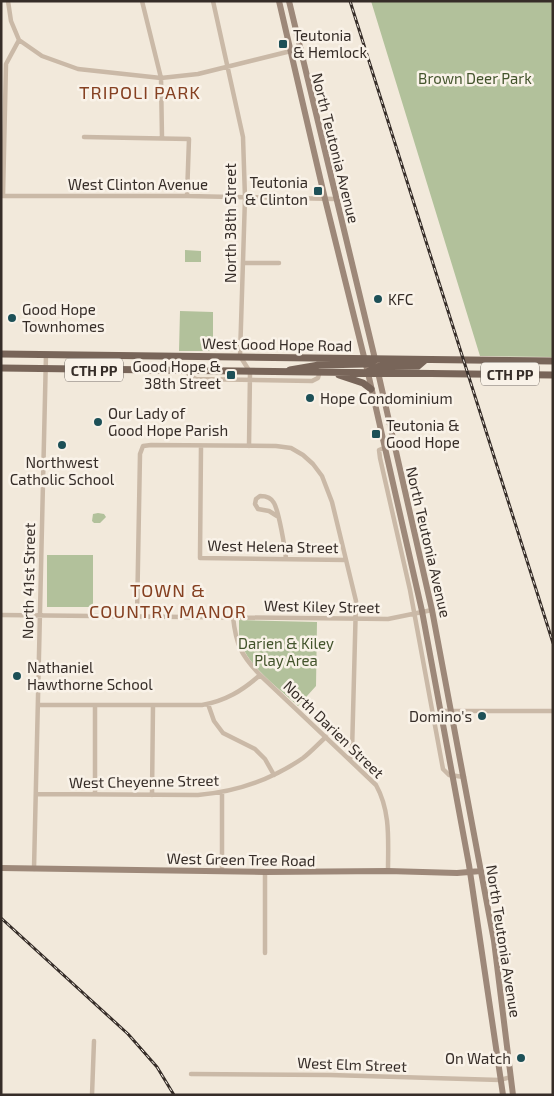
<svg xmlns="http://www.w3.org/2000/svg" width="554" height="1096" viewBox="0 0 554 1096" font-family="'Exo 2',sans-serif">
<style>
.green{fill:#b2c19b}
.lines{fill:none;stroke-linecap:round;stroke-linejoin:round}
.street{stroke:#cab9a7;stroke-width:4.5}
.secondary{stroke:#9d8879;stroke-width:6}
.primary{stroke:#786559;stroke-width:7}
.rail-casing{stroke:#362d28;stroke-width:3}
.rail{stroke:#f9f2e8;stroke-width:1;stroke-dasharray:4;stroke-linecap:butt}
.poi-dot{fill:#1d5057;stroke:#f9f2e8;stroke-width:2}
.labels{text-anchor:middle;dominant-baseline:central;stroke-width:5;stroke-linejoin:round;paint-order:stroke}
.shield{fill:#f9f2e8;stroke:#706862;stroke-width:1}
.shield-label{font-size:14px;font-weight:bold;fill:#362d28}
.poi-label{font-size:15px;fill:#362d28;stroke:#f9f2e8;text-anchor:start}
.park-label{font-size:15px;fill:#43542c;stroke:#f9f2e8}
.street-label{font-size:15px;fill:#362d28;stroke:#f9f2e8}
.quarter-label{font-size:18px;letter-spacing:1px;fill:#854021;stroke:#f9f2e8}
</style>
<rect width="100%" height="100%" fill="#f2e9db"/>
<path class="green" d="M371 1H553V357L480 356Z
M185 250 201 251V262H185Z
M180 311 213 312V351H179Z
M98 513 104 514 106 517 100 523H94L92 521 93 514Z
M47 555H93V607H47Z
M239 620 317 622 316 686 298 706C278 687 244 664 239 636 239 631 239 625 239 620Z"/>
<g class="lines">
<path class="street" d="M8 1 11 21 19 40 42 56 78 69 161 78 198 74 299 49
M142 1 161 78 162 138
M213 1 243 137 245 198 240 356 250 372 249 446
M84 137 189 139 187 196
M1 196H187L336 199
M3 196 6 64 19 40
M243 263H279
M186 371 190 376 196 379 312 381 318 378 320 371
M201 446 200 558 346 560
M384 448 379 450 380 458 410 590 443 769 449 775 464 777
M277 516 269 511 258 509 255 504 256 499 260 496C265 496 271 497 274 503 279 512 285 548 286 559
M1 615 388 619 432 610
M137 617 140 454 143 446 151 445 276 446 291 448 303 455 313 464 322 476 332 502 356 601 352 752 350 759
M233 617C236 645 241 655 260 675L376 785C391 812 388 841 388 871
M208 704 214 721 223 733 255 749 265 759 274 775
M38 705H202C225 701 242 691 260 675
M441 711H553
M36 794 198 795C236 792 271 780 303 758 311 752 318 744 326 737
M95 794V705
M152 795 153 705
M34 869 46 354
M222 871V793
M265 953V872
M191 1074 330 1075 500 1080 511 1077
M92 1095 94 1041"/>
<path class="secondary" d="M279 1 325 199 368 373 422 611 469 865 503 1095
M289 1 375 359 432 610 494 941 513 1095
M1 868 265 872 388 871 457 873 481 871"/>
<path class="primary" d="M1 354 553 361
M1 368 553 375
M290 370 319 365 365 364 371 363 375 360
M369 371 380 366H418L425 360
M339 375 363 383 371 389"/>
<defs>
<path id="rail" d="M350 1 553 643
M1 918 128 1034 157 1067 174 1095"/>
</defs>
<use href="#rail" class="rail-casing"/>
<use href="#rail" class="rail"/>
</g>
<g class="poi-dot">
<rect x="278" y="39" width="10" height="10" rx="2.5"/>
<rect x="313" y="186" width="10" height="10" rx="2.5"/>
<circle cx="378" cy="299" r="5"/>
<circle cx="12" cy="318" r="5"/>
<rect x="226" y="370" width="10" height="10" rx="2.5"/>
<circle cx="310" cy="398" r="5"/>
<circle cx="98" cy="422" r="5"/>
<rect x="371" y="429" width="10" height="10" rx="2.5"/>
<circle cx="62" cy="445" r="5"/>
<circle cx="17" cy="676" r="5"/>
<circle cx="482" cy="716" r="5"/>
<circle cx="521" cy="1058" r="5"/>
</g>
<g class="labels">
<g class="shield">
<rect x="65" y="358.5" width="58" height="23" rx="4"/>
<rect x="481" y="362.5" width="58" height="23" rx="4"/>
</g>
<g class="shield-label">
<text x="94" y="370">CTH PP</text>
<text x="510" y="374">CTH PP</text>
</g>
<g class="poi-label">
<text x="293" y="35">Teutonia<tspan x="293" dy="17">&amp; Hemlock</tspan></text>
<text x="308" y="182" text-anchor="end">Teutonia<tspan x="308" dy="17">&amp; Clinton</tspan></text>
<text x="388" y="299">KFC</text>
<text x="22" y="309">Good Hope<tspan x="22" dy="17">Townhomes</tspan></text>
<text x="221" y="366" text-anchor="end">Good Hope &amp;<tspan x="221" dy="17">38th Street</tspan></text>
<text x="320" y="398">Hope Condominium</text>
<text x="108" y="413">Our Lady of<tspan x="108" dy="17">Good Hope Parish</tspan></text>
<text x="386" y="425">Teutonia &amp;<tspan x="386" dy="17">Good Hope</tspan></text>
<text x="62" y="462" text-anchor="middle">Northwest<tspan x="62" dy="17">Catholic School</tspan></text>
<text x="27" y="667">Nathaniel<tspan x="27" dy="17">Hawthorne School</tspan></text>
<text x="472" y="716" text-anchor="end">Domino's</text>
<text x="511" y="1058" text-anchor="end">On Watch</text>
</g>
<g class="park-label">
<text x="475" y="78">Brown Deer Park</text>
<text x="286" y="643">Darien &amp; Kiley<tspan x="286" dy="17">Play Area</tspan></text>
</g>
<g class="street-label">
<text transform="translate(336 148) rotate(76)">North Teutonia Avenue</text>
<text x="138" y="184">West Clinton Avenue</text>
<text transform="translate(230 223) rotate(-90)">North 38th Street</text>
<text transform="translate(277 344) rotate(1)">West Good Hope Road</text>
<text transform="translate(429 542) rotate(77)">North Teutonia Avenue</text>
<text transform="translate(273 546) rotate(1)">West Helena Street</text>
<text transform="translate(28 581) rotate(-89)">North 41st Street</text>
<text transform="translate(322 606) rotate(1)">West Kiley Street</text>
<text transform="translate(334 729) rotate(44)">North Darien Street</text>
<text transform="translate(144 781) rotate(-1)">West Cheyenne Street</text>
<text transform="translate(241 859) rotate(1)">West Green Tree Road</text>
<text transform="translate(504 941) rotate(81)">North Teutonia Avenue</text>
<text transform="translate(352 1064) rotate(2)">West Elm Street</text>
</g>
<g class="quarter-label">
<text x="140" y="92">TRIPOLI PARK</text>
<text x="168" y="590">TOWN &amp;<tspan x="168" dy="21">COUNTRY MANOR</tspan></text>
</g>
</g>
<rect width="554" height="1096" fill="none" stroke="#362d28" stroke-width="5"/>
</svg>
